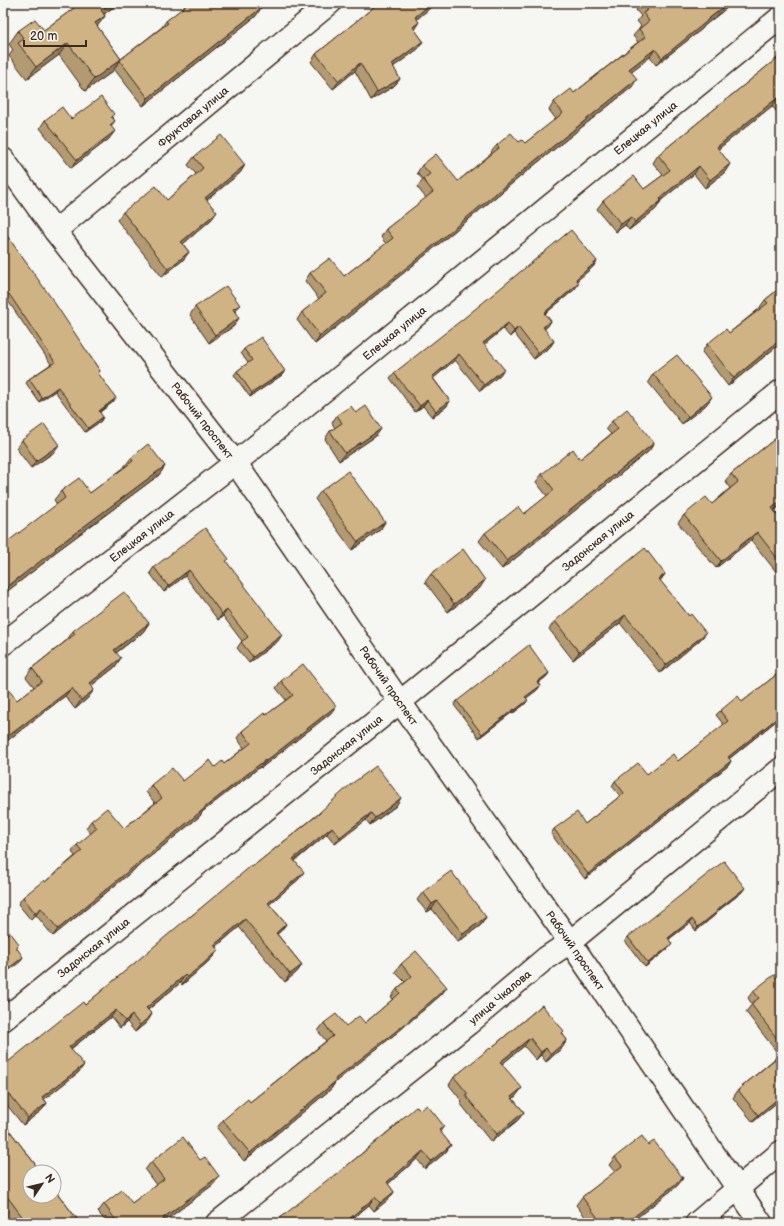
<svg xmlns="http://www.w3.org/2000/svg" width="784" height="1226" viewBox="0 0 784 1226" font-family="'Balsamiq Sans',sans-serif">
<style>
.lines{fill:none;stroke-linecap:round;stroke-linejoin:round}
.minor-casing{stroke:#3b2a1e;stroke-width:25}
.minor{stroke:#f6f6f2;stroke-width:22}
.wall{fill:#b39a72;stroke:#3b2a1e}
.shaded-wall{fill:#927d5d;stroke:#3b2a1e}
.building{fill:#d0b385;stroke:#3b2a1e}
.labels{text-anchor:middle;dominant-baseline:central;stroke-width:3.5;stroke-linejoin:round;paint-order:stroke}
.street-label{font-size:11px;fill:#3b2a1e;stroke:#f6f6f2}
</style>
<rect width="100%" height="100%" fill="#f6f6f2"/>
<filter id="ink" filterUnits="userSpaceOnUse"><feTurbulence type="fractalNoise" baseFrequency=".025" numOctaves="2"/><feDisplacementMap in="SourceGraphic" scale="8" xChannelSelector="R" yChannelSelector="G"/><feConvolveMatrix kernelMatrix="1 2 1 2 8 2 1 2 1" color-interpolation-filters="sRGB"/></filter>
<g filter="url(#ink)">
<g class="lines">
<defs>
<g id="minor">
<path id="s1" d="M3 159 55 231 235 462 400 702 570 942 761 1223"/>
<path id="s2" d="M55 231 330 3"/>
<path id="s3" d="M3 644 250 451 781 17"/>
<path id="s4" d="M3 1020 400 702 781 391"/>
<path id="s5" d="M217 1223 468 1024 546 958 570 942 781 769"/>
<path d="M697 1223 781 1152"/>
</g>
</defs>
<use href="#minor" class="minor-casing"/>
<use href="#minor" class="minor"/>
</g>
<path class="wall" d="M81 3H119L104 14 105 16 97 26 121 59 162 27 166 21 186 6 184 4V3H257L256 16 143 106 114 69 112 72 85 91 59 55 27 79 9 56 13 50 9 44 18 31 44 30Z
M379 3H436L417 19 414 29 423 41 418 49 393 67 400 79 394 86 371 100 355 71 333 89 311 62 316 54Z
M642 3H733L704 26 702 29 656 65 650 57 631 71 632 87 532 167 411 267 315 344 297 320 302 312 319 299 305 281 310 273 344 276 386 244 381 237 386 229 426 198 417 187 423 180 417 173 422 165 458 181 492 153 491 152 497 145 519 142 525 143 556 119 549 110 554 102 574 93 638 42 633 36 639 29 641 26 637 21 641 16 636 10Z
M781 55V117L772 106 718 149 725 172 705 188 694 174 661 200 656 209 629 230 625 225 616 232 597 209 603 201 644 189 663 175 653 163 658 155Z
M112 117 115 121 111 126 109 139 71 168 40 128 45 120Z
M194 157 245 165 240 173 207 200 212 219 183 244 189 252 183 260 162 277 117 220 123 212 167 200 196 174 188 165Z
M3 230 100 371 98 374 113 402 100 412 101 421 85 432 55 391 39 402 26 383 29 379 51 364 6 298 4 299 3 297Z
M597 261 593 267 577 280 575 289 545 314 551 321 547 327 544 329 554 341 550 347 534 359 514 333 510 337 503 329 484 345 500 375 480 391 455 360 433 378 450 401 446 407 432 417 423 406 415 412 390 378 394 373Z
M781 287V343L728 386 702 352 707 344 729 333 760 308V307L765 300Z
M240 305 235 312 234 326 209 343 190 315 195 307Z
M244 349 285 371 282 375 250 397 234 375 237 371 248 363 241 353Z
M653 374 706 405 682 424 648 382Z
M356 413 376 436 339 461 325 439 330 431 335 428 332 423 337 415Z
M612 421 654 443 649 451 502 569 479 541 485 533 524 514 547 496 536 482 542 474 580 459 611 434 606 429Z
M781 434V505L774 511 781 520V578L751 540 716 568 678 523 684 515 712 504 730 488 725 481 731 474Z
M22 440 53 453 31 468 16 448Z
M131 458 165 466 159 475 53 554 50 558 5 593 57 504 54 500 61 491 90 493 125 467H124Z
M321 491 385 522 380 530 352 550 315 499Z
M226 562 278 641 249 663 237 648 242 641 223 616 218 620 185 576 164 592 150 573 154 567Z
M431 574 480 588 448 612 425 582Z
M665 574 660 581 689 616 706 633 700 640 660 673 620 623 573 660 549 629 555 621Z
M149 623 143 632 116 653 115 667 91 686 88 698 75 709 65 696 3 744V688L17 700 34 687 26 677 32 668 67 640 73 631Z
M781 671V717L729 759 731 761 728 766 585 879 551 834 554 829 585 824 620 796 612 786 615 781 647 774 678 761 724 725 716 715 720 711 742 702Z
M549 673 546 677 538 683 540 686 537 690 526 698 525 704 512 714 511 713 479 738 454 705 457 701Z
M281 681 331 713 261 768 260 767 202 812 200 816 53 936 36 915 31 920 18 904 23 897 45 882 75 856 72 852 77 845 91 834 86 828 91 821 124 828 155 803 146 792 151 785 183 781 215 767 224 764 244 748 237 738 242 731 266 715 286 700 276 688Z
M396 806 370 825 366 820 335 844 327 834 295 861 299 879 269 904 286 924 281 931 277 934 302 965 297 972 285 982 239 927 216 947 218 950 213 957 198 971 182 985 180 983 148 1010 152 1014 147 1022 135 1032 127 1022 120 1028 111 1017 71 1049 79 1072 44 1099 47 1103 42 1110 23 1125 3 1100V1066L85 1005 190 917 317 815 320 812Z
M423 892 486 917 481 925 458 942 432 909 427 912 417 900Z
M742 892 718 911 715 915 696 931 690 923 668 940 669 948 645 967 625 941 628 937Z
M401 964 442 994 399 1031 336 1081 331 1089 244 1161 217 1128 223 1120 250 1102 326 1041 318 1031 324 1023 346 1026 365 1023 393 999 391 997 397 989 405 982 395 972Z
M781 983V1099L753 1122 733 1098 738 1090 779 1055 746 1012 752 1004 748 998 753 991Z
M542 1005 562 1034 567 1040 562 1048 546 1062 541 1055 536 1060 524 1046 502 1064 516 1096 513 1099 524 1112 518 1120 491 1142 460 1103 462 1101 449 1085 454 1077 490 1049Z
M420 1110 444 1126 440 1132 451 1145 445 1153 425 1169 417 1159 388 1184 394 1192 389 1199 374 1211 369 1205 351 1220 274 1223 332 1178 395 1126 398 1122Z
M3 1122 80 1223H3Z
M648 1145 683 1178 677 1186 630 1223H590L576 1205 582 1197 615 1172 609 1165 615 1157Z
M151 1162 214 1184 162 1223H107L98 1212 104 1204 132 1203 156 1185 145 1170Z"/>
<path class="shaded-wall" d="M3 3H11L3 9Z
M111 3H119L92 23 101 10Z
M432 3H436L410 25 415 17Z
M729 3H733L704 26 702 29 656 65 662 58 707 20Z
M261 8 256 16 143 106 148 98Z
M105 16 96 28 95 23Z
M419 22 414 30 413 27Z
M423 41 418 49 386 72 392 64Z
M68 43 59 55 27 79 36 67Z
M655 49 650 57 624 77 629 69Z
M121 59 112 72 85 91 94 79Z
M360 63 355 71 333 89 339 81Z
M400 79 394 86 371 100 377 92Z
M637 79 632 87 532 167 411 267 315 344 320 336 537 159Z
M777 98 772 106 711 155 717 147Z
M115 131 109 139 71 168 77 160Z
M730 164 725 172 705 188 710 180Z
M245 165 240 173 200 205 205 198Z
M699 166 694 174 654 206 660 198Z
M661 201 656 209 629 230 635 222Z
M217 212 212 219 176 250 181 242Z
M631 217 625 225 616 232 621 224Z
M189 252 183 260 162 277 168 269Z
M597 261 593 267 572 285 576 279Z
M579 283 575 289 540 318 544 313Z
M240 305 234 313 233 309Z
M239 318 234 326 209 343 215 335Z
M551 321 547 327 539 333 543 327Z
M508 323 503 329 479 349 483 343Z
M518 327 514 333 510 337 514 331Z
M781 339V343L728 386 734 378Z
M554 341 550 347 534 359 538 353Z
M459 354 455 360 428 383 432 377Z
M504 369 500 375 480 391 484 385Z
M285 371 282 375 250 397 252 393Z
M58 387 55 391 39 402 42 398Z
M712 397 706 405 682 424 688 417Z
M116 398 113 402 96 415 99 411Z
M427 400 423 406 415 412 420 406Z
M450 401 446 407 432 417 436 411Z
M103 417 101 421 85 432 88 428Z
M381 429 376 436 339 461 345 453Z
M654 443 649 451 502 569 507 561Z
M59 445 53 453 31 468 36 461Z
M165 466 159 475 53 554 50 558 5 593 3 596V591L55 548Z
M781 501V505L767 516 772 508Z
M385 522 380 530 352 550 358 542Z
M757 532 751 540 716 568 721 561Z
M189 570 185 576 164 592 168 586Z
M665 574 660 581 659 579Z
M485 580 480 588 448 612 454 604Z
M227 610 223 616 218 620 222 614Z
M625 615 620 623 573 660 579 652Z
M149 623 143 632 108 659 114 650Z
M706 633 700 640 660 673 666 665Z
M282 635 278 641 249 663 253 657Z
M121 658 115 667 83 692 90 683Z
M549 673 546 677 534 686 537 682Z
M540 686 537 690 523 701 525 697Z
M72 688 65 696 3 744V740Z
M94 690 88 698 75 709 81 700Z
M528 700 525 704 512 714 515 710Z
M336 706 331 713 261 768 266 761Z
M514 709 511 713 479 738 482 734Z
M781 715V717L725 762 728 757Z
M265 760 260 767 202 812 200 816 53 936 58 929 204 808Z
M731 761 728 766 585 879 588 874Z
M401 798 396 806 370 825 375 818Z
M371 813 366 820 335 844 340 837Z
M332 827 327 834 288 866 293 859Z
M304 872 299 879 263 910 268 903Z
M745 888 742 892 714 914 717 910Z
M437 901 432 909 427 912 432 904Z
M41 908 36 915 31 920 35 913Z
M718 911 715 915 696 931 698 927Z
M486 917 481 925 458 942 463 934Z
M245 919 239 927 209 952 214 945Z
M692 919 690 923 665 942 668 938Z
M286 924 281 931 270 940 276 933Z
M672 944 669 948 645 967 648 963Z
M218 950 213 957 182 985 187 977Z
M23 957 20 962 3 975V973Z
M302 965 297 972 285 982 290 974Z
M185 975 180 983 141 1015 146 1008Z
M447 987 442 994 399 1031 329 1087 335 1079Z
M116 1010 111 1017 64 1054 69 1047Z
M152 1014 147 1022 135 1032 140 1025Z
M132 1015 127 1022 120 1028 125 1021Z
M530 1038 524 1046 495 1070 500 1062Z
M567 1040 562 1048 546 1062 551 1054Z
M546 1048 541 1055 536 1060 541 1052Z
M84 1065 79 1072 37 1105 42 1097Z
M336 1081 331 1089 244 1161 250 1153Z
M522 1088 516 1096 506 1105 511 1097Z
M781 1096V1099L753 1122 758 1115Z
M47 1103 42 1110 23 1125 28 1118Z
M524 1112 518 1120 491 1142 497 1134Z
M451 1145 445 1153 425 1169 431 1161Z
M423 1151 417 1159 381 1190 387 1182Z
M219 1176 214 1184 162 1223H160L163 1218Z
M683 1178 677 1186 630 1223H626Z
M394 1192 389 1199 374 1211 380 1203Z
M375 1197 369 1205 347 1223 350 1218Z"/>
<path class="building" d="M81 3H111L101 10 105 16 95 23 121 59 94 79 68 43 36 67 18 43 24 39 18 31 35 19 44 30Z
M189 3H257L261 8 148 98 120 61 121 59 168 23 166 21Z
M379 3H432L415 17 419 22 413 27 423 41 392 64 400 79 377 92 360 63 339 81 316 54 364 15Z
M642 3H729L707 20V21L662 58 655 49 629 69 637 79 537 159 416 260 320 336 302 312 326 293 310 273 330 258 344 276 393 238 386 229 433 192 423 179 430 174 422 165 436 154 458 181 499 148 497 145 511 133 519 142 522 140 525 143 563 113 554 102 571 89 574 93 645 37 639 29 649 21 643 13 648 10Z
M781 55V102L777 98 717 147 730 164 710 180 699 166 660 198 661 201 635 222 631 217 621 224 603 201 634 176 644 189 670 170 658 155Z
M101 97 114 114 111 117 115 121 110 125 115 131 77 160 45 120 62 107 71 119Z
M221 135 245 165 205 198 217 212 181 242 189 252 168 269 123 212 156 186 167 200 203 168 194 157Z
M3 230 52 299 100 371 98 373 116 398 99 411 103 417 88 428 58 387 42 398 29 379 55 362 9 294 7 295 3 289Z
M571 230 597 261 576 279 579 283 544 313 551 321 543 327 554 341 538 353 518 327 514 331 508 323 483 343 504 369 484 385 459 354 432 377 450 401 436 411 427 400 420 406 394 373 463 319Z
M226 286 240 305 233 309 239 318 215 335 195 307Z
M781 287V339L734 378 707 344 726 329 729 333 768 303 765 300Z
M261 337 285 371 252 393 237 371 252 360 244 349Z
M677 355 712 397 688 417 653 374Z
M351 406 356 413 366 406 381 429 345 453 330 431 342 423 337 415Z
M627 409 654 443 507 561 485 533 518 507 524 514 554 490 542 474 573 449 580 459 618 429 612 421Z
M44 424 59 445 36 461 22 440Z
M781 434V501L772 508 781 520V563L757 532 721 561 684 515 706 497 712 504 738 482 731 474Z
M148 444 165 466 55 548 56 549 3 590 5 593 3 594V545L65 498 61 491 79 478 90 493 133 461 131 458Z
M348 471 385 522 358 542 321 491Z
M205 528 229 559 226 561 282 635 253 657 241 642 248 637 227 610 222 614 189 570 168 586 154 567Z
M645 548 665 574 659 579 689 616 691 614 706 633 666 665 625 615 579 652 555 621Z
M463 549 485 580 454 604 431 574Z
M124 592 149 623 114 650 121 658 90 683 94 690 81 700 72 688 3 740V688L5 686 17 700 42 681 32 668 75 634 73 631Z
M529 645 549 673 537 682 540 686 525 697 528 700 515 710 514 709 482 734 457 701Z
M303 664 336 706 266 761 265 760 204 808H205L58 929 41 908 35 913 23 897 44 880 45 882 82 851 77 845 97 828 91 821 107 808 124 828 162 798 151 785 172 768 183 781 210 760 215 767 222 761 224 764 251 743 242 731 264 713 266 715 293 695 281 681Z
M781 671V715L728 757 731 761 588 874 554 829 577 812 585 824 624 793 615 781 638 763 647 774 673 754 678 761 728 721 720 711 738 696 742 702Z
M376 766 401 798 375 818 371 813 340 837 332 827 293 859 304 872 268 903 286 924 276 933 302 965 290 974 245 919 214 945 218 950 203 964 187 977 185 975 146 1008 152 1014 140 1025 132 1015 125 1021 116 1010 69 1047 84 1065 42 1097 47 1103 28 1118 3 1087V1066L83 1002 85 1005 190 916V917L251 866 252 867 320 813V812L350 785Z
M724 861 745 888 717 910 718 911 698 927 692 919 668 938 672 944 648 963 628 937Z
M451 871 486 917 463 934 437 901 432 904 423 892Z
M10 932 19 944 16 947 23 957 3 973V937Z
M416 951 447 987 405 1024 335 1079 336 1081 250 1153 223 1120 248 1099 250 1102 333 1036 324 1023 336 1014 346 1026 359 1016 365 1023 400 993 397 989 412 976 401 964Z
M774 975 781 983V1044L751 1004 759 998 753 991Z
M542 1005 564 1031 562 1033 567 1040 551 1054 546 1048 541 1052 530 1038 500 1062 522 1088 511 1097 524 1112 497 1134 465 1095 468 1094 454 1077 490 1048V1049Z
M781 1054V1096L758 1115 738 1090Z
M427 1105 444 1126 439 1130 451 1145 431 1161 423 1151 387 1182 394 1192 380 1203 375 1197 350 1218 354 1223H274L331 1177 332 1178 399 1123 398 1122 417 1106 420 1110Z
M3 1122 41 1172H30V1196H54V1189L80 1223H27L3 1191Z
M642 1136 648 1145 654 1141 683 1178 626 1223H599L601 1222 582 1197 622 1166 615 1157Z
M183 1137 200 1160 205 1157 219 1176 163 1218 164 1220 160 1223H118L104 1204 122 1190 132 1203 164 1179 151 1162Z
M504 1221 506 1223H502Z"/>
</g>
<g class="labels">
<g class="street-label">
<text stroke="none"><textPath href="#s2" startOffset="179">Фруктовая улица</textPath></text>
<text stroke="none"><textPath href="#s3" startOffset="824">Елецкая улица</textPath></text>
<text stroke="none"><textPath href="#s3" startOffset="500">Елецкая улица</textPath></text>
<text stroke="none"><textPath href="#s1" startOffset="329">Рабочий проспект</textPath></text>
<text stroke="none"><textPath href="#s3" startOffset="176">Елецкая улица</textPath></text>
<text stroke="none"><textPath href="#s4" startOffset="764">Задонская улица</textPath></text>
<text stroke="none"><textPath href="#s1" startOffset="653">Рабочий проспект</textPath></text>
<text stroke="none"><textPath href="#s4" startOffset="440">Задонская улица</textPath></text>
<text stroke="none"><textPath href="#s4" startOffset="116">Задонская улица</textPath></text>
<text stroke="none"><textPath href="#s1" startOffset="977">Рабочий проспект</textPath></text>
<text stroke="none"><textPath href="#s5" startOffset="362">улица Чкалова</textPath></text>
</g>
</g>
<rect width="784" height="1226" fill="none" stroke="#f6f6f2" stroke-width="16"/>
<rect x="8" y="8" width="768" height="1210" fill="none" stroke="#3b2a1e" stroke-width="1.5" filter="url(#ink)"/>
<g transform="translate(42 1184) rotate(55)"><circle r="19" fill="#f6f6f2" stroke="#aba49d"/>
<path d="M0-3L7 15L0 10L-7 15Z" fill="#3b2a1e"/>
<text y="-6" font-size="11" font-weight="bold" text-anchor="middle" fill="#3b2a1e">N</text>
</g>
<path d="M24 40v6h62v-6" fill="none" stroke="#3b2a1e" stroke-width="2"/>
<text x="30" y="40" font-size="12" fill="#3b2a1e" stroke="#f6f6f2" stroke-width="3" paint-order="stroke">20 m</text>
</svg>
